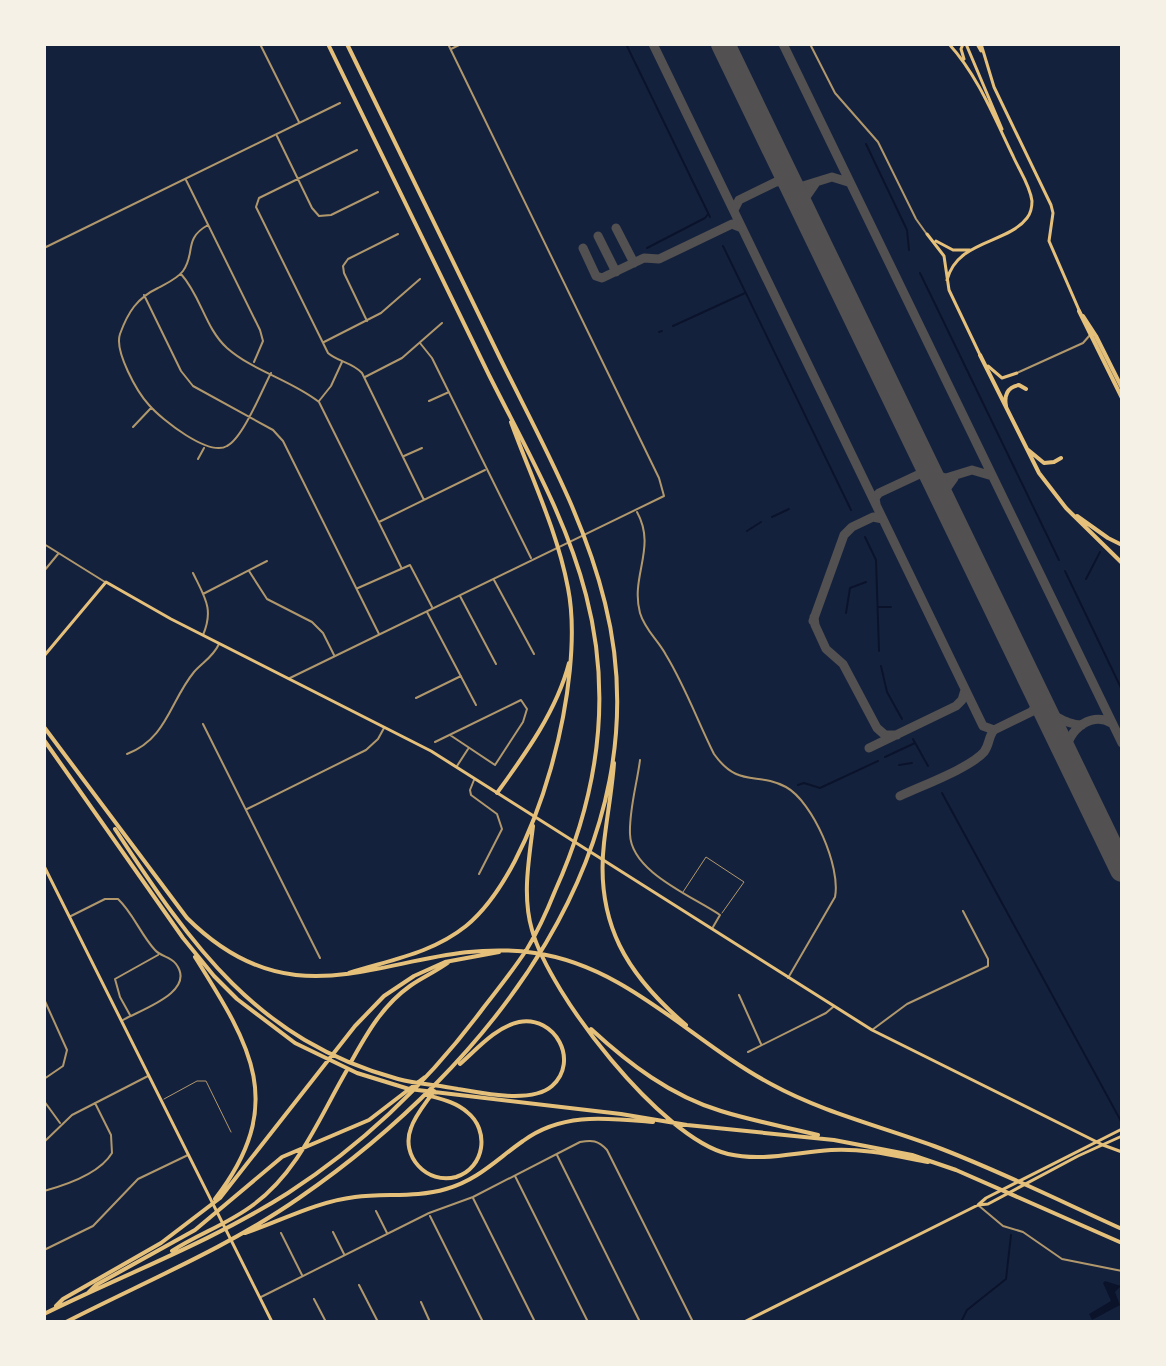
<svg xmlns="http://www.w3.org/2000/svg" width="1166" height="1366" viewBox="0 0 1166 1366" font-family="Ubuntu,sans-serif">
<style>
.water{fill:#0b132b}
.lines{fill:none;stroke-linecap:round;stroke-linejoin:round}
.stream{stroke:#0b132b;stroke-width:2}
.taxiway{stroke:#525050;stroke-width:9}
.runway{stroke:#525050;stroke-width:24}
.service{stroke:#b1986c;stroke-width:1}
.minor{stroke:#b1986c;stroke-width:2}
.tertiary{stroke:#b1986c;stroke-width:2}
.secondary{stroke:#e5c07b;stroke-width:3}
.primary{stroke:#e5c07b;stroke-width:3}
.motorway{stroke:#e5c07b;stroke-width:4}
</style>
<rect width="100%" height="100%" fill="#14213d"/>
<path class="water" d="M1105 1281 1121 1286 1115 1292 1120 1305 1092 1320 1089 1314 1111 1301 1103 1283Z"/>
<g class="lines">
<path class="stream" d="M626 44 710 217
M866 144 907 230 909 250
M723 246 851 510
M647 248 705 218 708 214
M920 273 1059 560
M673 326 745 293
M659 332 662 331
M772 517 789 509
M747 531 761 522
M865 537 876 560 879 651
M1065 571 1122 690
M1086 579 1100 552
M878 607H891
M846 613 850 588 866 582
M881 666 887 692 902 719
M913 739 928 766
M885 757 915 743
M899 765 912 763
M798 785 804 783 820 788 878 761
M942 793 1122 1123
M961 1322 967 1310 1006 1279 1011 1235"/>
<path class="taxiway" d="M653 44 983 726 994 730
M783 44 1122 743
M777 182 783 176 782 167
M734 210 739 200 780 180 803 186 832 177 848 182
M806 216 804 200 815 184
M616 228 634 263
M598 236 616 272
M583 248 596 276 602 278 644 258 659 259 732 224 742 228
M876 504 875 498 879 493 924 472 946 478 972 470 989 475
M946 506V489L954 478
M814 617 815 625 826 649 843 664 877 728 885 735H897
M813 621 844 535 852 527 873 517 883 519
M1036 709C1052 711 1064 725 1082 725
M1032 711 1039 705V698
M869 748 956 706 962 700 965 690
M1067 756C1063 734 1090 710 1111 723
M900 796C921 786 970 768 984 752 990 744 988 737 994 730L1033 711
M1114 852 1122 861"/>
<path class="runway" d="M723 44 1122 870"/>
<path class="service" d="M683 892 706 857 744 882 722 913
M164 1099 197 1081H206L231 1132"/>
<path class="minor" d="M260 44 299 122
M451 49 461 44
M277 136 312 208 319 216 331 215 378 192
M357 150 259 198 256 207 328 353C338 362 352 362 362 373L424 500
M186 180 260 330 263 341 254 362
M208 225C183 239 196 253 183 271 177 279 167 283 158 288 137 298 128 312 120 334 114 351 137 392 149 405 162 420 209 457 227 446 243 438 262 390 271 373
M44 248 340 103
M181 274C201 296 205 328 227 348 253 371 291 380 319 402L401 567
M144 295 181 371 193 386 273 430 283 441 379 634
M367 321 344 273 343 266 348 259 398 234
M324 342 381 313 420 279
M420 343 432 358 531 558
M1019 372 1083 343 1090 335
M365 377 402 358 442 323
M319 401 331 386 342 362
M429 401 449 392
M133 427 151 408
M404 456 422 448
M198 459 204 448
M379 522 485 470
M44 571 58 554
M249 571 267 599 312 622 323 633 334 655
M193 573C205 598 214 609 203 635
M494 580 534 654
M358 588 410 565 432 607
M203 594 267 561
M460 596 496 664
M427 612 476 705
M416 698 461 676
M203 724 320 958
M435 742 521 700 527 709 523 722 495 765 450 735
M127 754C167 739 170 701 194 672 203 662 213 657 219 644
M640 760C637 784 629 810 630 834 631 872 692 896 720 915L713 927
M457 766 468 749
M474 780 470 790 471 795 497 814 502 829 479 874
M247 809 366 750 378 739 384 728
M71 916 105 899H118C133 913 141 935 155 950 161 957 170 956 176 964 197 992 140 1010 123 1020
M739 995 761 1044
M44 999 67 1050 63 1066 44 1079
M130 1015 120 997 115 979 158 955
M872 1030 907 1004 988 966V959L963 911
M748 1052 826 1013 833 1007
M44 1101 60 1123
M44 1142 72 1115 148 1076
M557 1155 640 1322
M515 1176 588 1322
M44 1191C66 1185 100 1173 112 1153L111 1135 95 1103
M473 1198 535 1322
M978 1205 1003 1226 1023 1232 1062 1259 1122 1271
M376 1211 387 1233
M430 1216 483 1322
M333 1232 344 1254
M281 1233 302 1275
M44 1250 93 1226 138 1179 188 1155
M359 1285 378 1322
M261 1297 429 1213 473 1197 580 1142C592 1140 598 1140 607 1150L693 1322
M314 1299 326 1322
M421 1302 430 1322"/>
<path class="tertiary" d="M810 44 835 93 878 142 916 219 926 233
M637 512C657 548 630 576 640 613 645 630 658 640 666 655 685 686 698 722 714 754 739 789 757 771 786 787 813 802 841 867 835 897L788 978
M44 544 105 582
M290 678 664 496 659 478 448 44"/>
<path class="secondary" d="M44 656 106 582 171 619 431 751 872 1030 1103 1145 1122 1152
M44 866 272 1322"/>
<path class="primary" d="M963 44 961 49 964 59
M966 44 1002 129
M977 44 981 51
M981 44 994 87 1051 205 1053 213 1049 241 1079 310
M927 234 944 256 949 290 981 357
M936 241 953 250H970
M947 280C957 240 1007 244 1027 218 1031 213 1032 207 1032 201 1030 185 1019 170 1013 156 994 117 978 76 949 44
M988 366 1002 378 1017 373
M978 1205 988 1204 1078 1156 1122 1136
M744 1322 978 1205 986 1198 1122 1129"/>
<path class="motorway" d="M1079 311 1122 398
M1083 316 1096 336 1122 388
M980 355 1039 473 1066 508 1122 563
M1006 406C1004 396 1007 387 1019 385L1026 389
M1027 449 1044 463 1054 462 1061 458
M1077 516 1108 538 1122 545
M44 727 187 918C307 1037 403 933 535 953 627 966 692 1042 771 1084 822 1112 880 1126 934 1146 998 1170 1060 1201 1122 1229
M44 740 183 938 214 976 237 999 295 1043 357 1073 409 1089 621 1114 687 1125 834 1140 912 1155 956 1170 1122 1243
M614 763C612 790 607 816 604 843 595 923 627 975 686 1025
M497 793C526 753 557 710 569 663
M533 826C529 860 522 896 532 930 550 995 661 1138 728 1154 763 1162 796 1152 831 1150 864 1148 896 1156 928 1162
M115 829C192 946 256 1040 398 1079 417 1084 438 1085 458 1089 482 1093 531 1104 552 1086 580 1061 555 1015 519 1022 496 1027 477 1049 460 1064
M195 957C251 1046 288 1104 215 1199
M349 973C389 960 431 954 466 926 538 867 586 678 568 588 557 530 531 477 511 422
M591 1029C629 1064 671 1096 721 1111 753 1121 786 1127 818 1135
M351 1062C367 1033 383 1005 410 986 423 977 437 971 449 962
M427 1095C441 1099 456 1102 467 1112 490 1130 485 1168 456 1177 427 1185 400 1156 411 1128 415 1115 426 1103 434 1091
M245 1233C281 1221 315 1202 355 1197 385 1193 416 1198 446 1189 478 1180 497 1159 523 1141 562 1112 607 1118 653 1122
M172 1251C198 1234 228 1224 253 1205 299 1171 319 1118 347 1070
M88 1293 96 1285 195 1230 282 1157 369 1120 425 1077
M56 1306 63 1299 161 1243 220 1198 355 1026 384 996 414 976 445 962 499 952
M44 1314C125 1274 211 1242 288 1193 365 1143 430 1080 484 1007 499 988 514 969 527 949 538 931 547 911 555 891 598 796 613 698 586 595 566 517 525 447 489 375 436 265 382 155 328 44
M66 1322C144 1282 227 1248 299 1198 488 1068 666 847 605 603 584 517 540 439 501 360 450 255 398 150 347 44"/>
</g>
<rect width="1166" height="1366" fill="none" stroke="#f6f1e7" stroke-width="92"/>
</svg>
